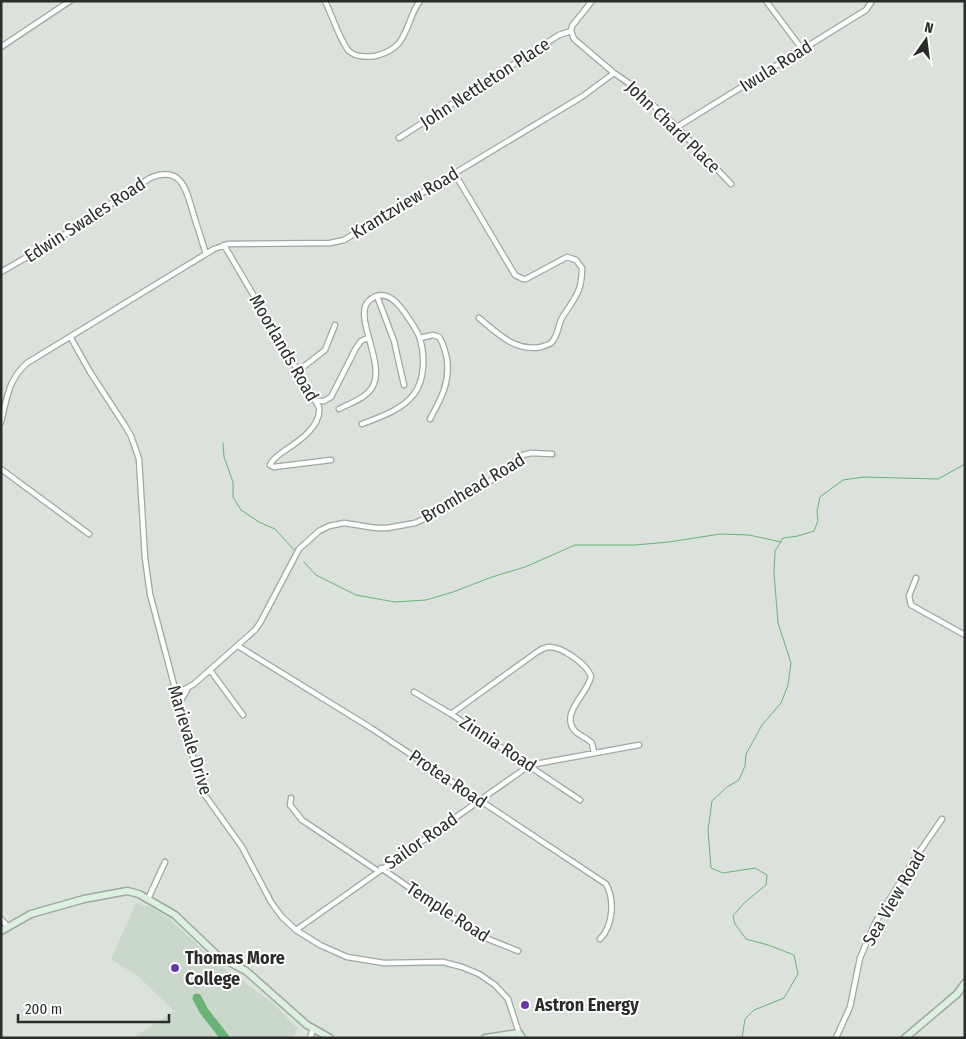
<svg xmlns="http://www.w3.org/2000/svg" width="966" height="1039" viewBox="0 0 966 1039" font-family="'Fira Sans Condensed',sans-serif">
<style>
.built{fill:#cad8cb}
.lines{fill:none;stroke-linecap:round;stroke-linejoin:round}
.stream{stroke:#69b377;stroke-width:1}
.river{stroke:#69b377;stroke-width:9}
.minor-casing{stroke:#a0a7a1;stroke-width:7}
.secondary-casing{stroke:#a0a7a1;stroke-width:9}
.minor{stroke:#fff;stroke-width:4.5}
.secondary{stroke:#dbf0de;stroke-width:6}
.poi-dot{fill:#6935ac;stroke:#fff;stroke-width:2}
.labels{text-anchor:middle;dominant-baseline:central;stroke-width:4;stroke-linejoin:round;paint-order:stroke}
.street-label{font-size:18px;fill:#2a2c2a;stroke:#fff}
.poi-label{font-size:18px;font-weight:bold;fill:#2a2c2a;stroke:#fff;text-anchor:start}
</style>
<rect width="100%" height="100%" fill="#dae2db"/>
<path class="built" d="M136 903 146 907 147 905 170 919 212 959 273 1003 298 1029 293 1038H133L174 1011 139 977 111 959Z"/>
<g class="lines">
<path class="stream" d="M223 443 224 457 233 482V497L241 510 259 522 275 529 295 551
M304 562 316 575 356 595 395 602 426 600 453 592 492 577 525 567 575 545H635L669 542 720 534 749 535 781 542
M742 1038 745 1019 754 1010 784 998 798 974 794 955 768 945 746 939 735 924 733 916 744 903 766 885 767 875 755 868 723 873 711 868 708 830 712 801 727 787 739 780 745 766 746 754 762 725 781 703 788 685 791 663 778 623 774 573 775 551 783 538 798 536 814 531 818 521 817 511 820 497 843 480 864 477 938 479 965 464"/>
<path class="river" d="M197 998 204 1011 225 1038"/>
<defs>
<path id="minor" d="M325 1C331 13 341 43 349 51 355 57 367 57 375 56 384 54 393 50 399 43 409 30 410 14 420 1
M592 1 572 26 571 31 574 39 614 73 630 84 677 127 731 184
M766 1 802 49
M1 47 70 1
M677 127 866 10 872 1
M399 138 559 35 571 31
M455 174 515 275 523 279H526L567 257 576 260 582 268C582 293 574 298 562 318 558 325 558 337 551 343 548 345 544 346 541 347 515 352 497 333 479 318
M224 245 319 407C322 426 298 442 284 451 279 455 273 458 270 465L274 467 331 460
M1 272 53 242 150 178C183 164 187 193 194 216 198 229 202 241 206 254
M377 296 394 341 404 385
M71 338 90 372 124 424 131 436 139 459 145 558 150 594 202 791 242 847 271 902 282 917 296 930 320 945 347 957 384 963 443 962 462 967 479 974 495 985 508 999 519 1033
M420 338 433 335 439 337C444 344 445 351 447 359 450 383 441 399 430 419
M298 371 325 350 335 325
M316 401H324L331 397 356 348 361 341 368 338
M339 409C350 403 364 399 371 389 389 365 349 313 371 299 388 287 401 307 409 319 413 325 418 332 420 339 425 355 425 380 414 394 402 410 380 417 362 424
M1 422C7 398 8 380 27 363L214 249 228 244 330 243 344 240 583 96 614 73
M1 469 89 534
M916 578 909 596 911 605 965 635
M238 646 371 728 606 884C615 900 613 926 600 939
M210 670 243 715
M414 692 451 714 580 800
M176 694 194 684 255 630 260 623 299 549 319 531 329 526 344 523 376 528H387L415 523 426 518 495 478 523 455 531 453 552 454
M179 704 187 690
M451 714 537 652C540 650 544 648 548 647 562 646 586 664 591 676 589 693 559 713 575 731 580 736 587 738 592 743L594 753
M291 798 290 805 302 820 378 871
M381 868 478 935 518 951
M148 899 165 862
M1 919 8 927
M296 930 530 765 639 745
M310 1038 313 1029
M836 1038 850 1007 860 958 874 925 913 861 942 819"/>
<path id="secondary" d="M1 931 31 914 84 899 127 891 139 894 175 915 218 956 246 971 307 1025 330 1038
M485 1038 519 1033 522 1038
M905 1038 957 994 965 983"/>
</defs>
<use href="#minor" class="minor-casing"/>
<use href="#secondary" class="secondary-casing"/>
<use href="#minor" class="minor"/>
<use href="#secondary" class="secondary"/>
</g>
<g class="poi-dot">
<circle cx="175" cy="968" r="5"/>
<circle cx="525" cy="1005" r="5"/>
</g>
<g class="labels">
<g class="street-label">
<text transform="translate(776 66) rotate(-32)">Iwula Road</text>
<text transform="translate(485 83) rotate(-33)">John Nettleton Place</text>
<text transform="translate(673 127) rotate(44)">John Chard Place</text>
<text transform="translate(405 203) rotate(-31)">Krantzview Road</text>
<text transform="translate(85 220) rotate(-33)">Edwin Swales Road</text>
<text transform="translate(284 348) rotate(60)">Moorlands Road</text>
<text transform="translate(473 488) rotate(-31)">Bromhead Road</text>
<text transform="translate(190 740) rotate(73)">Marievale Drive</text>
<text transform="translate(498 744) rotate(33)">Zinnia Road</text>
<text transform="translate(448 779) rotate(34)">Protea Road</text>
<text transform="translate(421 841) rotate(-35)">Sailor Road</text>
<text transform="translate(894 898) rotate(-60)">Sea View Road</text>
<text transform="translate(448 912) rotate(33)">Temple Road</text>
</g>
<g class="poi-label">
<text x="185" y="958">Thomas More<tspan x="185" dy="21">College</tspan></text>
<text x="535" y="1005">Astron Energy</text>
</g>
</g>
<rect width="966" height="1039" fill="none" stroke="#2a2c2a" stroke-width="5"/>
<g transform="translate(926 40) rotate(14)" stroke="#ffffff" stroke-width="4" paint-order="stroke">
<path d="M0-4L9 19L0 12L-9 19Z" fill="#2a2c2a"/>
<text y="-8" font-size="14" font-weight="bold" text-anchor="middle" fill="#2a2c2a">N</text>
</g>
<path d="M18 1014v8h151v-8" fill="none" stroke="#2a2c2a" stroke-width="2.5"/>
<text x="25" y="1014" font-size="15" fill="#2a2c2a" stroke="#ffffff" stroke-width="4" paint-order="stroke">200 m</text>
</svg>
